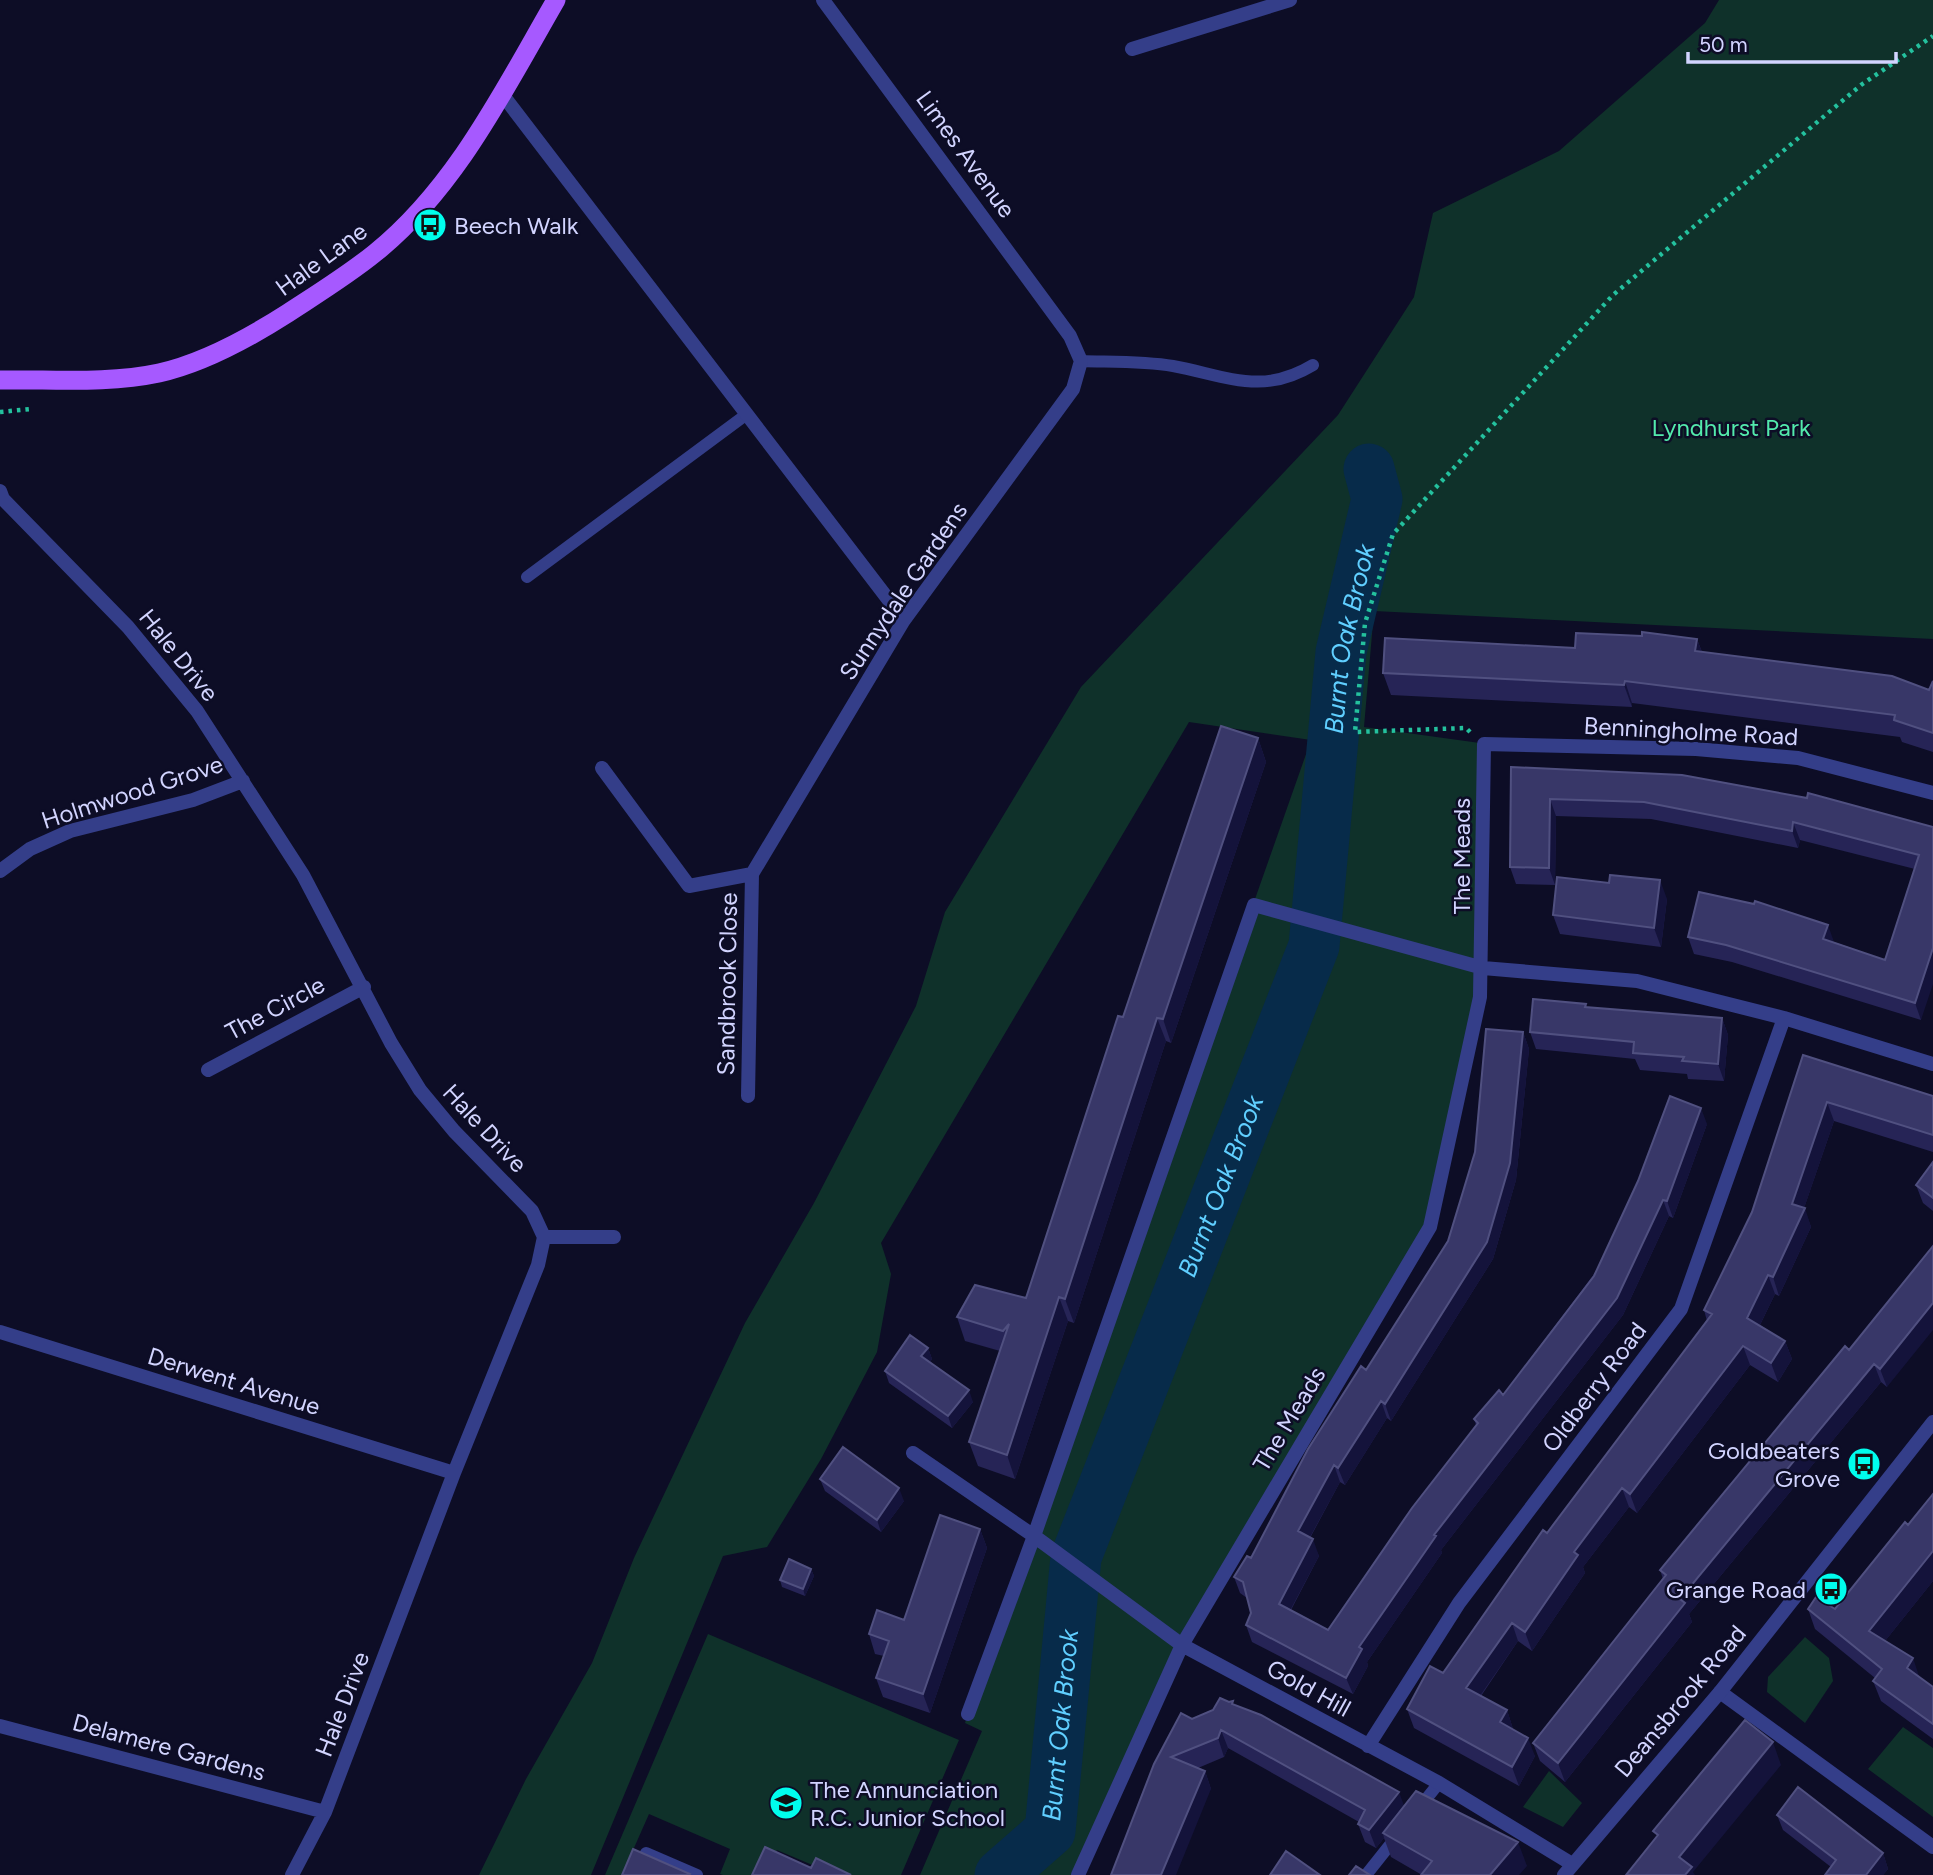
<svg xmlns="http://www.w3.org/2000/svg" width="1933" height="1875" viewBox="0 0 1933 1875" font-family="Figtree,sans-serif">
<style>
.green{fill:#0f312a}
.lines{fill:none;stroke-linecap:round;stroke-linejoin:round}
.river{stroke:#072b4a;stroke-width:51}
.path{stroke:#24c19e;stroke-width:4.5;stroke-dasharray:3.5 5;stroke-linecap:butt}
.service{stroke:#343e89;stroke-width:12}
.minor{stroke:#343e89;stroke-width:14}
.tertiary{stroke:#343e89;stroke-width:14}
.primary{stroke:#a659ff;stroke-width:19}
.wall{fill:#262456}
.shaded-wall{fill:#14133b}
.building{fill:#383768;stroke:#505080;stroke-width:2}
.labels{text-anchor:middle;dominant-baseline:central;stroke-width:5;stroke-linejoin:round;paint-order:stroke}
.street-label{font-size:24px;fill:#d2d4ff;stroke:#0d0d26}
.poi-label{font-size:24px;fill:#d2d4ff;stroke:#0d0d26;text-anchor:start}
.park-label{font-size:24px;fill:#53eaac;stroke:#0d0d26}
.water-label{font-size:26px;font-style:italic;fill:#60cfff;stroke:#0d0d26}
</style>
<rect width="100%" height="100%" fill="#0d0d26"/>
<path class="green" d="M1719 0H1933V639L1374 611 1364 727 1487 744 1483 968 1430 1227 1182 1645 1078 1875H920L982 1731 965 1723 1311 740 1189 722 881 1243 891 1274 877 1352 821 1459 767 1547 723 1556 591 1875H479L526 1779 592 1663 634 1558 745 1323 814 1203 916 1006 945 912 1081 687 1338 415 1414 297 1433 213 1559 151 1705 23Z
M708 1634 959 1740 901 1875H836L777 1850 766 1875H723L720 1874 730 1849 649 1814 622 1875H605Z
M1805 1637 1829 1658 1833 1681 1805 1723 1767 1692 1768 1677Z
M1903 1727 1933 1748V1817L1868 1769Z
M1549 1771 1582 1803 1563 1827 1523 1807Z"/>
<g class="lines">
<path class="river" id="s1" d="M1000 1875 1050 1831 1076 1557 1314 946 1341 652 1377 499 1369 469"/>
<path class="path" d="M0 412 31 409
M1470 732 1466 728 1355 732 1365 623 1393 534 1613 295 1861 85 1933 36"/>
<path class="service" d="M1081 361C1111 362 1144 361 1173 366 1227 376 1262 396 1313 365
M527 577 747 414
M1419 1808 1439 1783
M646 1853 697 1875
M1366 1875 1397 1836"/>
<path class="minor" d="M1132 49 1290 0
M502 94 904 620
M0 491 3 499 128 627 197 711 303 875 391 1043 420 1090 454 1131 532 1211 544 1237 538 1265 454 1473 325 1812 292 1875
M602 768 689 886 752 874
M0 871 30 849 70 831 193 800 243 781
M752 874 904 620 1073 389 1081 361 1070 336 823 0
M208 1070 364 987
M748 1096 752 874
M544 1237H614
M0 1332 454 1473
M913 1453 1034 1536 1182 1645 1439 1783 1572 1864
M1720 1692 1933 1847
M968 1714 1034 1536 1254 905 1483 968 1637 981 1784 1018 1933 1064
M0 1726 325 1812
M1368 1746 1459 1603 1681 1309 1784 1018
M1078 1875 1182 1645 1430 1227 1480 997 1484 744 1696 749 1798 758 1933 793"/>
<path class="tertiary" d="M1564 1875 1720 1692 1933 1422"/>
<path class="primary" d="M0 380C51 379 108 384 159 373 204 363 249 338 288 313 317 294 348 275 375 253 456 188 505 88 556 0"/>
</g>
<path class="wall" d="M1697 639 1702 652 1929 690 1933 681V752L1902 742 1900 737 1632 703V707L1391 695 1383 673 1575 648Z
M1258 738 1266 762 1171 1043 1166 1041 1074 1323 1068 1321 1015 1479 978 1466 969 1442 1000 1351 965 1341 957 1317 1026 1298 1123 1017Z
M1511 767 1933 827 1921 1020 1732 962 1694 954 1688 937 1834 942 1885 960 1915 869 1800 840 1798 848 1651 819 1556 816 1555 885 1516 884 1510 867Z
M1609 883 1667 899 1661 947 1560 934 1553 915Z
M1586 1004 1587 1007 1722 1018 1728 1035 1724 1081 1688 1079 1687 1074 1640 1070 1635 1059 1536 1049 1530 1032Z
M1523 1032 1529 1049 1516 1180 1493 1259 1391 1421 1387 1418 1345 1485 1340 1482 1310 1538 1319 1556 1291 1610 1328 1630 1476 1425 1474 1419 1503 1395 1707 1124 1673 1218 1669 1216 1623 1315 1441 1550 1442 1553 1367 1662 1368 1666 1353 1694 1252 1642 1246 1625 1251 1613 1247 1598 1240 1593 1234 1577 1251 1558 1366 1370 1448 1241Z
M1803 1055 1933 1096V1152L1834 1121 1804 1208 1811 1227 1779 1296 1775 1294 1760 1325 1785 1341 1792 1359 1778 1382 1750 1365 1637 1513 1629 1507 1583 1567 1585 1573 1532 1651 1518 1641 1481 1696 1507 1710 1513 1729 1535 1756 1519 1786 1414 1728 1407 1709 1443 1673 1547 1533 1707 1321 1704 1310 1752 1212Z
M1933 1162V1211L1923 1203 1916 1185Z
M1933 1246 1887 1387 1881 1382 1689 1614 1692 1622 1565 1782 1540 1761 1533 1743 1663 1579 1660 1570 1849 1350Z
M928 1348 932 1359 930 1362 973 1402 952 1428 889 1383 885 1371Z
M820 1479 904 1501 881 1532 825 1491Z
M1908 1525 1933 1581 1885 1641 1920 1678 1933 1687V1739L1881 1701 1873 1681 1875 1678 1815 1629 1808 1609H1835Z
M980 1529 987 1548 930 1713 883 1697 876 1678 884 1656 875 1654 869 1634 904 1620Z
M811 1569 814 1576 805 1596 782 1587 780 1580Z
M1234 1705 1404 1806 1527 1866 1422 1875 1391 1857 1384 1838 1376 1848 1365 1842 1358 1824 1359 1822 1228 1748 1224 1757 1198 1768 1205 1771 1211 1789 1111 1875 1192 1719Z
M1777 1815 1883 1853 1888 1869 1883 1875H1825L1831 1867 1783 1830Z"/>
<path class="shaded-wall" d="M1697 639 1705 661 1695 651Z
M1625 681 1632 703V707L1624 685Z
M1258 738 1266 762 1171 1043 1163 1019Z
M1550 799 1556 816 1555 885 1549 868Z
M1793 822 1800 840 1798 848 1792 831Z
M1660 880 1667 899 1661 947 1654 928Z
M1828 925 1834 942 1829 956 1823 939Z
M1933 948V984L1921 1020 1915 1003Z
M1157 1018 1166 1041 1074 1323 1065 1299Z
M1722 1018 1728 1035 1724 1081 1718 1064Z
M1523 1032 1529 1049 1516 1180 1493 1259 1391 1421 1385 1404 1510 1163Z
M1827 1102 1834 1121 1801 1217 1805 1208 1811 1227 1779 1296 1773 1277 1792 1204Z
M1701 1108 1707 1124 1673 1218 1667 1201Z
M1663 1200 1669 1216 1623 1315 1441 1550 1442 1553 1367 1662 1368 1666 1353 1694 1346 1678 1359 1647 1434 1535Z
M1768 1275 1775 1294 1754 1337 1747 1318Z
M1059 1297 1068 1321 1015 1479 1007 1455Z
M1933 1303V1330L1887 1387 1880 1369Z
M1785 1341 1792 1359 1778 1382 1771 1363Z
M1743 1346 1750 1365 1637 1513 1630 1494Z
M928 1348 932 1359 926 1368 921 1356Z
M1874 1364 1881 1382 1689 1614 1692 1622 1565 1782 1558 1763 1680 1599Z
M969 1390 973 1402 952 1428 948 1416Z
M1381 1401 1387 1418 1345 1485 1338 1468Z
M1334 1465 1340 1482 1304 1548 1298 1531Z
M899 1488 904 1501 881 1532 877 1520Z
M1622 1488 1629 1507 1583 1567 1585 1573 1532 1651 1525 1632 1574 1552Z
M980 1529 987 1548 930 1713 923 1694Z
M1313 1539 1319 1556 1285 1620 1279 1604Z
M1933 1551V1581L1877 1651 1869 1631Z
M811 1569 814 1576 805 1596 803 1589Z
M1512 1623 1518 1641 1473 1706 1466 1688Z
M1913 1658 1920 1679 1907 1668Z
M1507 1710 1513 1729 1500 1722Z
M1221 1730 1228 1748 1224 1757 1218 1738Z
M1528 1738 1535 1756 1519 1786 1512 1767Z
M1773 1742 1781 1765 1693 1872 1695 1875H1685L1679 1857Z
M1205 1771 1211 1789 1176 1875H1161Z
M1399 1792 1406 1811 1383 1833 1384 1838 1376 1848 1369 1830Z
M1518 1842 1527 1866 1519 1875H1490Z
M1883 1853 1888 1869 1883 1875H1866Z"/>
<path class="building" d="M1642 632 1697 639 1695 651 1892 676 1929 690 1933 681V733L1894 720 1895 715 1625 681 1624 685 1383 673 1385 638 1575 648 1576 633 1642 636Z
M1221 726 1258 738 1163 1019 1157 1018 1065 1299 1059 1297 1007 1455 969 1442 1009 1324 1003 1331 957 1317 975 1285 1026 1298 1118 1016 1123 1017Z
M1511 767 1682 775 1807 798 1808 793 1933 827V948L1915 1003 1726 945 1688 937 1699 892 1754 904 1755 901 1828 925 1823 939 1885 960 1919 855 1793 822 1792 831 1644 802 1550 799 1549 868 1510 867Z
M1610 875 1660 880 1654 928 1553 915 1557 877 1609 883Z
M1533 999 1586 1004 1585 1007 1722 1018 1718 1064 1682 1061 1684 1057 1633 1053 1634 1042 1530 1032Z
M1486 1029 1523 1032 1510 1163 1487 1242 1385 1404 1381 1401 1338 1468 1334 1465 1298 1531 1313 1539 1279 1604 1328 1630 1412 1508 1478 1423 1474 1419 1499 1390 1503 1395 1594 1276 1638 1181 1670 1096 1701 1108 1667 1201 1663 1200 1617 1298 1434 1535 1436 1536 1359 1647 1362 1649 1346 1678 1246 1625 1251 1613 1243 1582 1234 1577 1247 1556 1251 1558 1308 1449 1361 1366 1366 1370 1448 1241 1475 1152Z
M1803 1055 1933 1096V1135L1827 1102 1792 1204 1805 1208 1773 1277 1768 1275 1747 1318 1785 1341 1771 1363 1743 1346 1630 1494 1622 1488 1574 1552 1578 1555 1525 1632 1512 1623 1466 1688 1507 1710 1500 1722 1528 1738 1512 1767 1407 1709 1430 1666 1443 1673 1543 1530 1547 1533 1712 1314 1704 1310 1752 1212Z
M1933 1162V1198L1916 1185Z
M1933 1246V1303L1880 1369 1874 1364 1680 1599 1685 1603 1558 1763 1533 1743 1666 1575 1660 1570 1845 1346 1849 1350Z
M910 1335 928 1348 921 1356 969 1390 948 1416 885 1371Z
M843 1447 899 1488 877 1520 820 1479Z
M1933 1494V1551L1869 1631 1913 1658 1907 1668 1933 1687V1724L1873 1681 1882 1669 1808 1609 1816 1597 1835 1609 1905 1522 1908 1525Z
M940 1515 980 1529 923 1694 876 1678 889 1641 869 1634 877 1610 904 1620Z
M789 1559 811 1569 803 1589 780 1580Z
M1220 1698 1229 1702 1233 1701 1232 1704 1261 1715 1399 1792 1369 1830 1358 1824 1365 1810 1221 1730 1218 1738 1171 1757 1205 1771 1161 1875H1111L1154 1764 1181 1713 1192 1719 1213 1710Z
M1745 1720 1773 1742 1679 1857 1692 1867 1685 1875H1626L1658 1835 1653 1831Z
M1798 1787 1883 1853 1866 1875H1825L1836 1860 1777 1815Z
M1416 1791 1518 1842 1490 1875H1421L1432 1861 1383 1833Z
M765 1847 811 1868 816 1858 851 1875H752Z
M633 1849 690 1874 689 1875H622Z
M1286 1851 1320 1875H1270Z
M1356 1866 1370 1875H1349Z"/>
<defs>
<symbol id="bus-disc" viewBox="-11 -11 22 22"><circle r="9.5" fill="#00fded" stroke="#0d0d26"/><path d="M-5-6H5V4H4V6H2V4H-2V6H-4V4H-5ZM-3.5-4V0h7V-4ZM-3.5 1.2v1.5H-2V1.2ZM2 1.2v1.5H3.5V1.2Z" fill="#111"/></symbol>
<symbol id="school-disc" viewBox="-11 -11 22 22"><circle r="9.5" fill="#00fded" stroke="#0d0d26"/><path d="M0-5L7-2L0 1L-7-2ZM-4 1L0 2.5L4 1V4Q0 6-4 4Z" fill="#111"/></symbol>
</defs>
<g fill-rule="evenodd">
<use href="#bus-disc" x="411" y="206" width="38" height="38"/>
<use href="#bus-disc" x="1845" y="1445" width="38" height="38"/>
<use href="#bus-disc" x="1812" y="1570" width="38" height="38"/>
<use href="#school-disc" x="767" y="1784" width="38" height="38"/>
</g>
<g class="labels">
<g class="street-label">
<text transform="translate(966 154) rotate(54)">Limes Avenue</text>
<text transform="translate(321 259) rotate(-36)">Hale Lane</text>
<text transform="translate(903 591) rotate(-56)">Sunnydale Gardens</text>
<text transform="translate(179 655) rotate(51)">Hale Drive</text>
<text transform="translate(1691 731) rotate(3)">Benningholme Road</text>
<text transform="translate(132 792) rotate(-18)">Holmwood Grove</text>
<text transform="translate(1461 856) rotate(-90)">The Meads</text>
<text transform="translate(727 984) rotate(-89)">Sandbrook Close</text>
<text transform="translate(275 1008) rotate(-28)">The Circle</text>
<text transform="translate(485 1128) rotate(47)">Hale Drive</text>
<text transform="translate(234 1381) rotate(17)">Derwent Avenue</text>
<text transform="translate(1594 1387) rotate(-53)">Oldberry Road</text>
<text transform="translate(1289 1419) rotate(-59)">The Meads</text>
<text transform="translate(1309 1688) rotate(29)">Gold Hill</text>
<text transform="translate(1680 1701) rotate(-50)">Deansbrook Road</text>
<text transform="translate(342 1704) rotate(-69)">Hale Drive</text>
<text transform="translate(169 1747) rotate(15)">Delamere Gardens</text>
</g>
<g class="poi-label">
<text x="454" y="225">Beech Walk</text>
<text x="1840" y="1450" text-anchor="end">Goldbeaters<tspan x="1840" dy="28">Grove</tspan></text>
<text x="1806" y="1589" text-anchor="end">Grange Road</text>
<text x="810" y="1789">The Annunciation<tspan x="810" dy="28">R.C. Junior School</tspan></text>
</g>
<g class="park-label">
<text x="1731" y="427">Lyndhurst Park</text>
</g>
<g class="water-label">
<text stroke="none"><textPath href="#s1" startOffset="1307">Burnt Oak Brook</textPath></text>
<text stroke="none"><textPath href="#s1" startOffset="740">Burnt Oak Brook</textPath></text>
<text stroke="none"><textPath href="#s1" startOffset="173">Burnt Oak Brook</textPath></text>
</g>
</g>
<path d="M1688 52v10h208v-10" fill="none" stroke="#d2d4ff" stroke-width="3.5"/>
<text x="1699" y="52" font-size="21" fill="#d2d4ff" stroke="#0d0d26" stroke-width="5" paint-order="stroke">50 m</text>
</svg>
